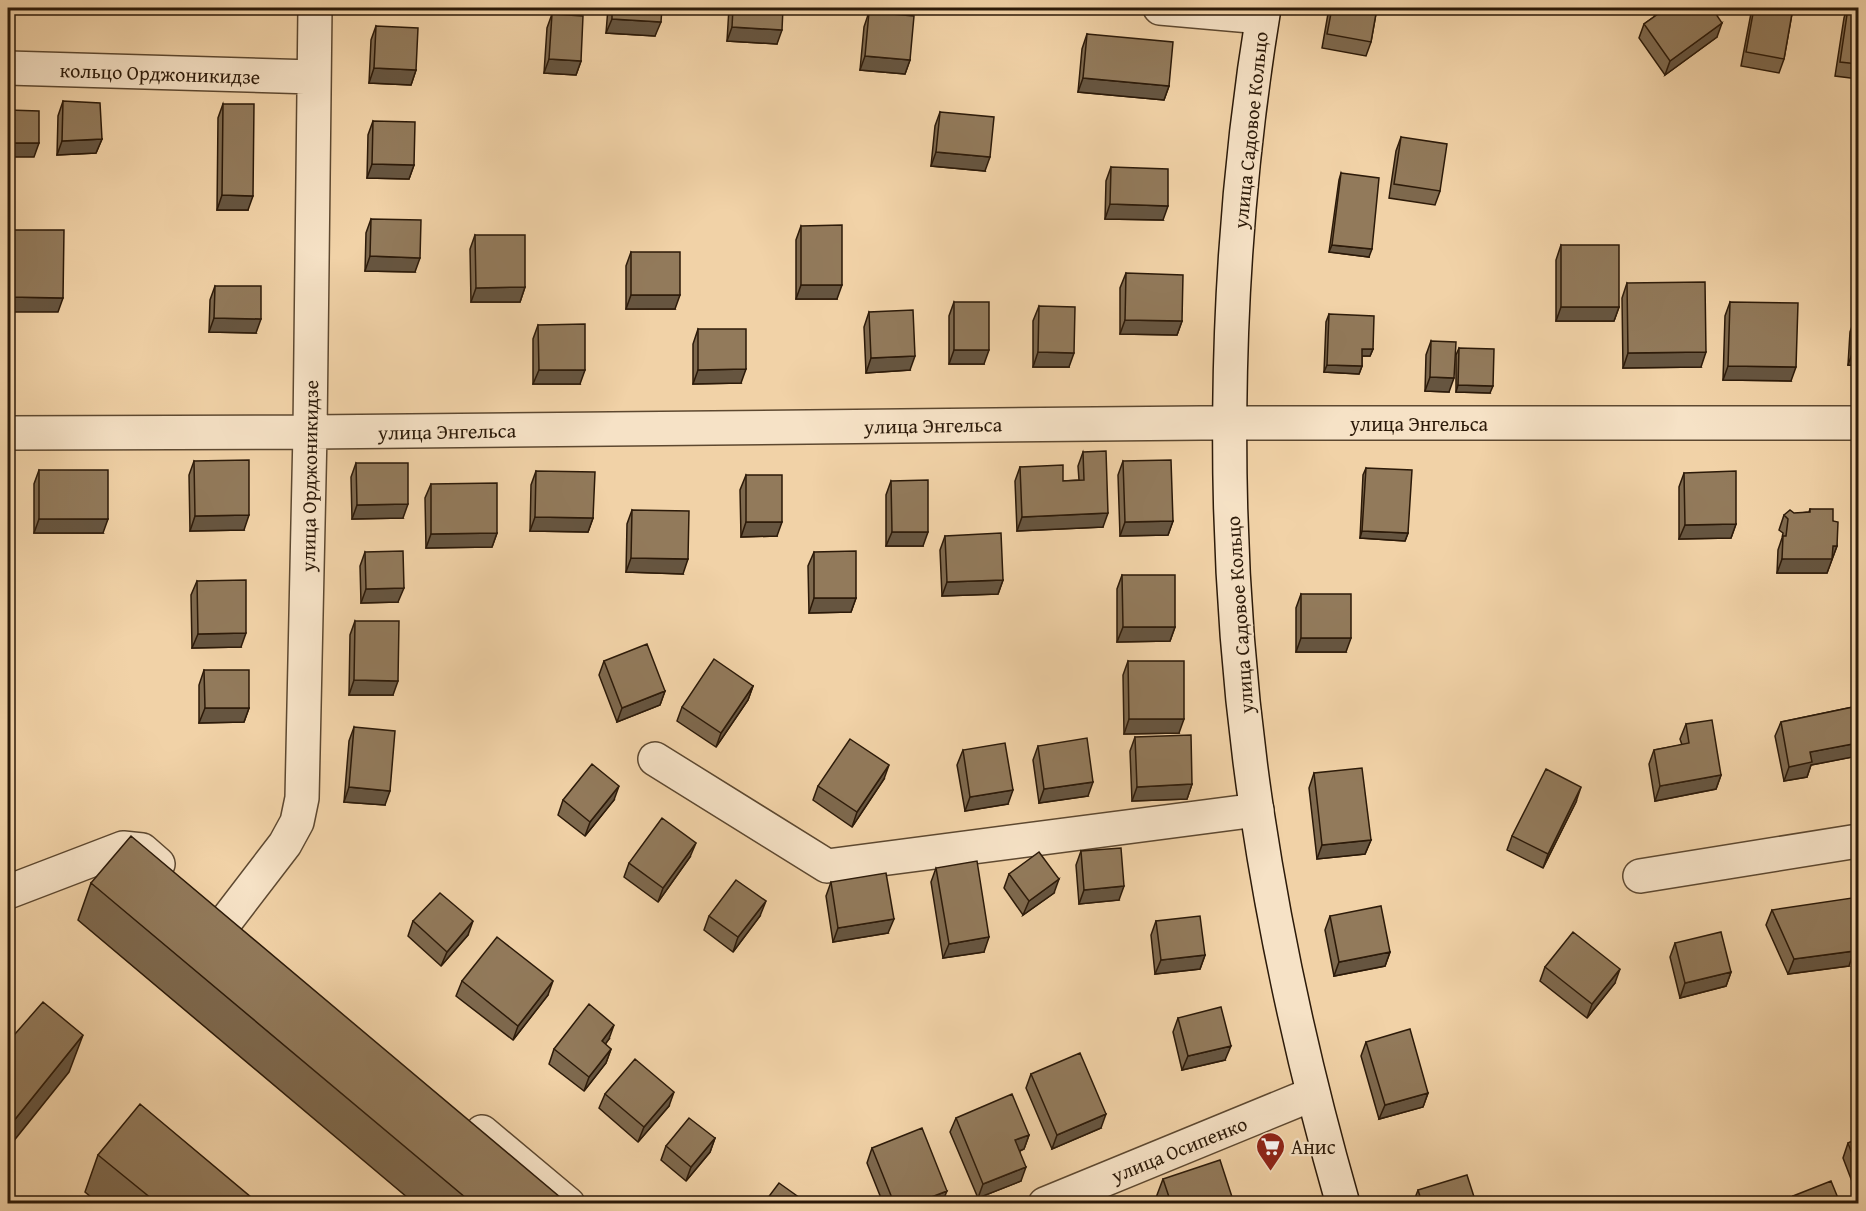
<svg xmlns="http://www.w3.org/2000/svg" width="1866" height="1211" viewBox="0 0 1866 1211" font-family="'Gentium Book Plus',serif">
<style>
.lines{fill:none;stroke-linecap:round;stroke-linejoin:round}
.street-casing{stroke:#5d4830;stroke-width:36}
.secondary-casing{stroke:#2c1a09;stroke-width:36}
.street{stroke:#f6e2c6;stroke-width:33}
.secondary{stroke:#f6e2c6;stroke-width:33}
.wall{fill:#7e694e;stroke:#2c1a09;stroke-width:1.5}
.shaded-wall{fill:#665540;stroke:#2c1a09;stroke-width:1.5}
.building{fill:#927a5b;stroke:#2c1a09;stroke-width:1.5}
.labels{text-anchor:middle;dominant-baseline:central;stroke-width:4.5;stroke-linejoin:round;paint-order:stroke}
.street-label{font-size:20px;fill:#2c1a09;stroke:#f6e2c6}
.poi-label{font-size:20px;fill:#2c1a09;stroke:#f6e2c6;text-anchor:start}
</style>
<rect width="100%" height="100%" fill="#f1d2a7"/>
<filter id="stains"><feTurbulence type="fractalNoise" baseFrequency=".00333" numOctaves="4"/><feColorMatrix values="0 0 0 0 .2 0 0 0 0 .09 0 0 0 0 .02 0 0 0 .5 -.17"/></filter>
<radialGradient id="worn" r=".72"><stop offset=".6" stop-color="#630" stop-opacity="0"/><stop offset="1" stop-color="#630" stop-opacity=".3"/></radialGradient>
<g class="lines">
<defs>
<path id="street" d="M1160 8 1262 17
M8 68 313 77
M8 433 310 432 1201 423H1858
M655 759 827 866 1257 810
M1640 876 1858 841
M8 892 123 848 142 850 158 864
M226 921 285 844 297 822 302 798 310 432 315 8
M482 1132 568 1204
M1045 1204 1313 1094"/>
<path id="secondary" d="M1264 8C1221 268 1218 551 1257 812 1277 945 1306 1075 1343 1204"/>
</defs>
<use href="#street" class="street-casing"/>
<use href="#secondary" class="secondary-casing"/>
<use href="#street" class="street"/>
<use href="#secondary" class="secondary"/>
</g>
<path class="wall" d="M608 8H662L655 36 606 33Z
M729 8H783L777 44 727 41Z
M1329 8H1377L1371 42 1366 56 1322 48Z
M1649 8H1712L1717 37 1665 75 1639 38 1644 24 1655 16Z
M1752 8H1793L1784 59 1779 73 1741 66Z
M1847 8H1858V79L1835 76 1844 18Z
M869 12 910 60 905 74 860 70 864 27Z
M552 14 581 61 576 75 544 73 547 28Z
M376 26 416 70 411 85 369 83 371 40Z
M1087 34 1169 86 1164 100 1078 92 1082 49Z
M63 101 102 139 96 153 57 155 58 116Z
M223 104 248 210H217L218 118Z
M940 112 985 171 931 166 935 126Z
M373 121 414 165 409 179 367 178 368 135Z
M1401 137 1440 191 1435 205 1389 198 1396 151Z
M1111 167 1163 220 1105 219 1106 181Z
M1341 173 1369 257 1329 252 1339 180Z
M371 219 415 272 365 271 366 233Z
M801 226 837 299H796V240Z
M475 235 525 287 520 302H471L470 249Z
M1561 245 1619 307 1614 321H1556V260Z
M631 252 675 309H626V266Z
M1126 273 1182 321 1177 335 1120 334V288Z
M1627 283 1701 367 1623 368 1622 298Z
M215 286 256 333 209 332 210 300Z
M954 302 984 364H949V316Z
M1730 302 1791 381 1723 380 1725 316Z
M1039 306 1069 367H1033V321Z
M869 312 910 370 866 373 864 327Z
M1329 314 1373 349 1370 356H1362V366L1359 374 1324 372 1326 322Z
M1855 318H1858V366L1848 365 1850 332Z
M538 325 580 384H533V339Z
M698 329 741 383 693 384V344Z
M1431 341 1449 392 1425 391 1426 355Z
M1459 348 1490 393 1456 392V355Z
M1083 452 1103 527 1017 531 1015 481 1020 467 1063 481 1079 480 1078 466Z
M194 461 244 530 190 531 189 475Z
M1123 461 1173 521 1168 535 1120 536 1118 475Z
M356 463 403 518 352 519 351 477Z
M1366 468 1408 533 1405 541 1360 538 1363 475Z
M39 470 103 533H34V484Z
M536 471 593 518 588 532 530 531 531 485Z
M1684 473 1736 524 1731 538 1679 539V487Z
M746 475 777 536 741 537 740 490Z
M891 481 923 546H886V495Z
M431 484 497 533 492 547 426 548 425 498Z
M1810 509 1833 521 1837 546 1827 573H1777L1778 550 1782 538 1783 533 1779 530 1784 515 1809 512Z
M632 510 683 574 626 572 627 524Z
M945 536 1003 580 998 594 942 596 940 550Z
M365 552 398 602 361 603 360 566Z
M814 552 856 598 851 612 809 613 808 566Z
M1122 575 1175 627 1170 641 1117 642V589Z
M197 581 241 647 192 648 191 595Z
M1301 594 1346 652H1296V608Z
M355 621 393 695H349L350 635Z
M604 661 665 691 660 705 617 722 599 675Z
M1128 661 1179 733 1124 734 1123 675Z
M204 670 249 708 244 722 199 723V685Z
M753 686 748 700 716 747 677 721 682 707Z
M1858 706V756L1811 765 1807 777 1784 781 1775 736 1781 722Z
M1686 724 1721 775 1716 789 1655 801 1649 764 1654 750 1682 745 1680 739Z
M354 727 385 805 344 802 349 741Z
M1135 737 1192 784 1187 799 1132 801 1130 751Z
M1038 746 1088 796 1039 803 1033 760Z
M963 750 1008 804 965 811 957 765Z
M1314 773 1371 840 1365 854 1317 859 1309 788Z
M884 779 852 827 813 800 818 786Z
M563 800H614L585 836 558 815Z
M1576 802 1543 868 1507 850 1512 836Z
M1081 851 1119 900 1079 904 1076 865Z
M690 857 658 902 624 877 629 863Z
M936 868 984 952 943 958 931 882Z
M1009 874 1054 893 1023 915 1004 888Z
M831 882 888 933 833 942 826 896Z
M91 883 567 1203H414L78 920Z
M1772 910 1849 966 1788 974 1766 925Z
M709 916H760L733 952 704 930Z
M1330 916 1390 952 1385 966 1334 976 1325 930Z
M413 921 468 935 441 966 408 936Z
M1156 921 1205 955 1200 969 1155 974 1151 935Z
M1675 943 1731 972 1726 986 1680 998 1670 957Z
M1545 967 1615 983 1587 1018 1540 981Z
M462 981 548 995 513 1040 456 996Z
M1178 1018 1225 1060 1182 1070 1173 1032Z
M609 1039 605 1044 611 1049 606 1063 584 1091 549 1064 554 1049Z
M1366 1042 1428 1093 1423 1107 1379 1119 1361 1056Z
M1031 1074 1101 1128 1052 1149 1026 1088Z
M605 1094 669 1106 638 1142 599 1108Z
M956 1118 1029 1135 1024 1149 1020 1151 1021 1181 978 1198 950 1132Z
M715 1138 710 1152 686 1181 661 1160 666 1146Z
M1858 1139V1197L1843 1158 1848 1143Z
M872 1148 942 1203H883L867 1163Z
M98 1155 258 1203H98L85 1192Z
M1163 1179 1234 1203H1154Z
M1418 1190 1476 1203H1413Z
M1793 1196 1840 1203H1790Z"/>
<path class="shaded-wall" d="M376 8H431L429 13 375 10Z
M612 19 661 22 655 36 606 33Z
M1722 23 1717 37 1665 75 1670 61Z
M732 27 782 30 777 44 727 41Z
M865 56 910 60 905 74 860 70Z
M549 59 581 61 576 75 544 73Z
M374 68 416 70 411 85 369 83Z
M1083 78 1169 86 1164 100 1078 92Z
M102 139 96 153 57 155 62 141Z
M8 143H39L34 157H8Z
M936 152 990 157 985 171 931 166Z
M372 164 414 165 409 179 367 178Z
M222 195 253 196 248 210H217Z
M1110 204 1168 206 1163 220 1105 219Z
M1332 245 1372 249 1369 257 1329 252Z
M370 256 420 258 415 272 365 271Z
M801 285H842L837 299H796Z
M525 287 520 302H471L476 288Z
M631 295H680L675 309H626Z
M8 297 63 298 58 312H8Z
M1561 307H1619L1614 321H1556Z
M214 318 261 319 256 333 209 332Z
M1125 320 1182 321 1177 335 1120 334Z
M1362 349H1373L1370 356H1360Z
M954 350H989L984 364H949Z
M1853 351H1858V366L1848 365Z
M1038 352 1074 353 1069 367H1033Z
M1706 352 1701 367 1623 368 1628 353Z
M915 356 910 370 866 373 871 358Z
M1327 365 1362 366 1359 374 1324 372Z
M1728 366 1796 367 1791 381 1723 380Z
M746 369 741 383 693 384 698 370Z
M539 370H585L580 384H533Z
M8 373H12L8 386Z
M1430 377 1454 378 1449 392 1425 391Z
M1458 385 1493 386 1490 393 1456 392Z
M408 504 403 518 352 519 357 505Z
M1108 513 1103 527 1017 531 1022 517Z
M249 515 244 530 190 531 195 516Z
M535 517 593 518 588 532 530 531Z
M39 519H108L103 533H34Z
M1173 521 1168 535 1120 536 1125 522Z
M746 522H782L777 536 741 537Z
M1736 524 1731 538 1679 539 1685 525Z
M1362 531 1408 533 1405 541 1360 538Z
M892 532H928L923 546H886Z
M497 533 492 547 426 548 431 534Z
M1833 546H1837L1827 573H1777L1782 559Z
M631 558 688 559 683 574 626 572Z
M1003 580 998 594 942 596 947 582Z
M404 588 398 602 361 603 366 589Z
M814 598H856L851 612 809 613Z
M1123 627H1175L1170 641 1117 642Z
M246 633 241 647 192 648 198 634Z
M1301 638H1351L1346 652H1296Z
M354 680 398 681 393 695H349Z
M753 686 748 700 716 747 721 733Z
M665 691 660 705 617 722 622 708Z
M205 708H249L244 722 199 723Z
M1129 719H1184L1179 733 1124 734Z
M1858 743V756L1811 765 1807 777 1784 781 1789 767 1810 752Z
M889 765 884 779 852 827 857 812Z
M1721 775 1716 789 1655 801 1660 786Z
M1093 782 1088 796 1039 803 1044 789Z
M1192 784 1187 799 1132 801 1137 787Z
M619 786 614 800 585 836 590 822Z
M349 787 390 791 385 805 344 802Z
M1581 787 1576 802 1543 868 1548 854Z
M1013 790 1008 804 965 811 970 797Z
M1371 840 1365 854 1317 859 1322 845Z
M696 843 690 857 658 902 663 888Z
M1059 879 1054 893 1023 915 1029 901Z
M1124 886 1119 900 1079 904 1084 890Z
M766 901 760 916 733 952 738 937Z
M894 919 888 933 833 942 838 928Z
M473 921 468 935 441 966 447 952Z
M989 937 984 952 943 958 949 944Z
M1854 951 1849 966 1788 974 1794 959Z
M1390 952 1385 966 1334 976 1339 962Z
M1205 955 1200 969 1155 974 1161 960Z
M1620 969 1615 983 1587 1018 1592 1004Z
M1731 972 1726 986 1680 998 1685 983Z
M553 981 548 995 513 1040 518 1026Z
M614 1025 609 1039 597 1056 602 1041Z
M83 1035 69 1072 8 1148V1128Z
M1231 1046 1225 1060 1182 1070 1188 1056Z
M611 1049 606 1063 584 1091 589 1077Z
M674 1092 669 1106 638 1142 644 1127Z
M1428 1093 1423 1107 1379 1119 1385 1105Z
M1106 1114 1101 1128 1052 1149 1057 1135Z
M1029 1135 1024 1149 1010 1155 1015 1140Z
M715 1138 710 1152 686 1181 691 1167Z
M1026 1167 1021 1181 978 1198 983 1184Z
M947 1191 942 1203H916Z"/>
<path class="building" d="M612 8H662L661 22 612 19Z
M733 8H783L782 30 732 27Z
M1332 8H1377L1371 42 1327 34Z
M1664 8H1712L1722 23 1670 61 1644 24 1665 9Z
M1754 8H1793L1784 59 1746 52Z
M1848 8H1858V64L1840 62Z
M869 12 914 16 910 60 865 56Z
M552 14 583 16 581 61 549 59Z
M376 26 418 28 416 70 374 68Z
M1087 34 1173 42 1169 86 1083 78Z
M63 101 100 103 102 139 62 141Z
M223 104H254L253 196 222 195Z
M8 110 39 111V143H8Z
M940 112 994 117 990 157 936 152Z
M373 121 415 122 414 165 372 164Z
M1401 137 1447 144 1440 191 1394 184Z
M1111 167 1168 169V206L1110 204Z
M1341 173 1379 178 1372 249 1332 245Z
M371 219 421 220 420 258 370 256Z
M842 225V285H801V226Z
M8 230H64L63 298 8 297Z
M475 235H525V287L476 288Z
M1561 245H1619V307H1561Z
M631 252H680V295H631Z
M1126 273 1183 275 1182 321 1125 320Z
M1705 282 1706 352 1628 353 1627 283Z
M215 286H261V319L214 318Z
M954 302H989V350H954Z
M1730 302 1798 303 1796 367 1728 366Z
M1039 306 1075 307 1074 353 1038 352Z
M913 310 915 356 871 358 869 312Z
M1329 314 1374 316 1373 349H1362V366L1327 365Z
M1855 318H1858V351H1853Z
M585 324V370H539L538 325Z
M8 326 11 327 12 373H8Z
M698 329H746V369L698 370Z
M1431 341 1456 342 1454 378 1430 377Z
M1459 348 1494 349 1493 386 1458 385Z
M1106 451 1108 513 1022 517 1020 467 1063 465V481L1084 480 1083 452Z
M249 460V515L195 516 194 461Z
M1171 460 1173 521 1125 522 1123 461Z
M356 463H408V504L357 505Z
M1366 468 1412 470 1408 533 1362 531Z
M39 470H108V519H39Z
M536 471 595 472 593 518 535 517Z
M1736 471V524L1685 525 1684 473Z
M746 475H782V522H746Z
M928 480V532H892L891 481Z
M497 483V533L431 534V484Z
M1810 509H1833V521L1838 522 1837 546H1833L1832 559H1782L1783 536H1786L1788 519 1784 515 1790 510 1794 513 1810 512Z
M632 510 689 511 688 559 631 558Z
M1001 533 1003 580 947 582 945 536Z
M403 551 404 588 366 589 365 552Z
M856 551V598H814V552Z
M1122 575H1175V627H1123Z
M246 580V633L198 634 197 581Z
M1301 594H1351V638H1301Z
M355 621H399L398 681 354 680Z
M647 644 665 691 622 708 604 661Z
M714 659 753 686 721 733 682 707Z
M1128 661H1184V719H1129Z
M204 670H249V708H205Z
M1858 706V743L1810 752 1812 762 1789 767 1781 722Z
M1712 720 1721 775 1660 786 1654 750 1689 743 1686 724Z
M354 727 395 731 390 791 349 787Z
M1191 735 1192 784 1137 787 1135 737Z
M1087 738 1093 782 1044 789 1038 746Z
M850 739 889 765 857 812 818 786Z
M1005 743 1013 790 970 797 963 750Z
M592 764 619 786 590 822 563 800Z
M1362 768 1371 840 1322 845 1314 773Z
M1546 769 1581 787 1548 854 1512 836Z
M662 818 696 843 663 888 629 863Z
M131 836 567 1203H472L91 883Z
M1121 848 1124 886 1084 890 1081 851Z
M1039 852 1059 879 1029 901 1009 874Z
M977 861 989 937 949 944 936 868Z
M886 873 894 919 838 928 831 882Z
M736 880 766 901 738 937 709 916Z
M440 893 473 921 447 952 413 921Z
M1852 898 1854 951 1794 959 1772 910Z
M1381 906 1390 952 1339 962 1330 916Z
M1200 916 1205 955 1161 960 1156 921Z
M1573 932 1620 969 1592 1004 1545 967Z
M1721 932 1731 972 1685 983 1675 943Z
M497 937 553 981 518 1026 462 981Z
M43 1002 83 1035 8 1128V1042Z
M589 1004 614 1025 602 1041 611 1049 589 1077 554 1049Z
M1221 1007 1231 1046 1188 1056 1178 1018Z
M1410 1029 1428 1093 1385 1105 1366 1042Z
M1080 1053 1106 1114 1057 1135 1031 1074Z
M635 1059 674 1092 644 1127 605 1094Z
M1012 1094 1029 1135 1015 1140 1026 1167 983 1184 956 1118Z
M140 1104 258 1203H157L98 1155Z
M689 1118 715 1138 691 1167 666 1146Z
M922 1128 947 1191 916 1203H894L872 1148Z
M1858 1139V1170L1848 1143Z
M1220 1160 1234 1203H1171L1163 1179Z
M1467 1175 1476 1203H1422L1418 1190Z
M1831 1181 1840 1203H1796L1793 1196Z
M779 1183 807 1203H764Z"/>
<defs>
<symbol id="supermarket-pin" viewBox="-11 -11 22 30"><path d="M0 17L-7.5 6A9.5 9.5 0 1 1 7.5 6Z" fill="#8f2418" stroke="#f6e2c6"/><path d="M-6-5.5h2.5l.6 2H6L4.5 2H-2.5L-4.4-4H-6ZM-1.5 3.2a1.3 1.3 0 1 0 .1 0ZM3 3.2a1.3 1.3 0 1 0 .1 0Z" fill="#fff"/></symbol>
</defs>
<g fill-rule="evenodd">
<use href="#supermarket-pin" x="1254" y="1130" width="33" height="45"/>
</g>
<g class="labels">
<g class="street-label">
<text transform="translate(160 73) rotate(2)">кольцо Орджоникидзе</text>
<text transform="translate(1250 130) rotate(-84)">улица Садовое Кольцо</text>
<text x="1419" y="423">улица Энгельса</text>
<text transform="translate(933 425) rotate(-1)">улица Энгельса</text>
<text transform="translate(447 431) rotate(-1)">улица Энгельса</text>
<text transform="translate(309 476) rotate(-89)">улица Орджоникидзе</text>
<text transform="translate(1239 615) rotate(-94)">улица Садовое Кольцо</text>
<text transform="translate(1179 1149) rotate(-22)">улица Осипенко</text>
</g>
<g class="poi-label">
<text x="1291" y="1146">Анис</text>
</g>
</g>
<rect width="1866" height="1211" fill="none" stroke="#f1d2a7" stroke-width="30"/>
<rect x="9" y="9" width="1848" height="1193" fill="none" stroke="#2c1a09" stroke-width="3"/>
<rect x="15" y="15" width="1836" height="1181" fill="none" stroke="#2c1a09" stroke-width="1.5"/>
<rect width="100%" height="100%" filter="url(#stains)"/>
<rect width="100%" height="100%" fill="url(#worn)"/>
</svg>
